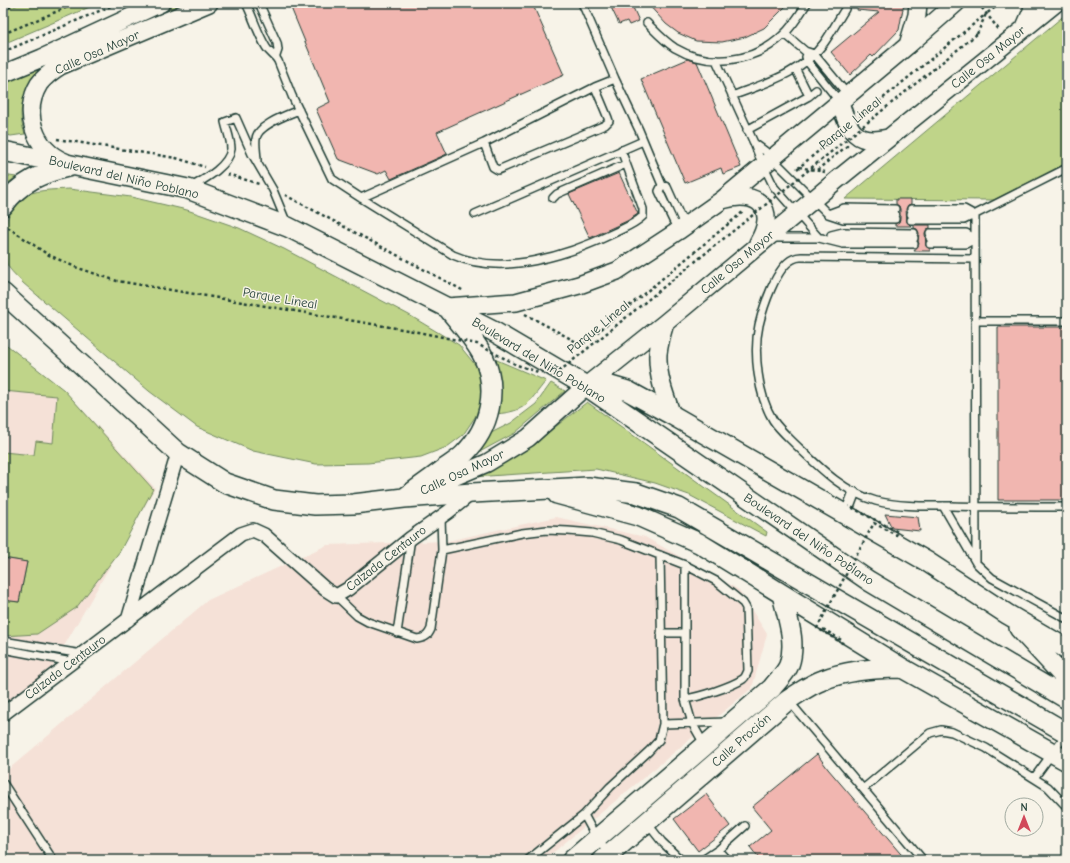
<svg xmlns="http://www.w3.org/2000/svg" width="1070" height="863" viewBox="0 0 1070 863" font-family="'Comic Neue',sans-serif">
<style>
.built{fill:#f5e1d7}
.green{fill:#bfd489;stroke:#6f885e}
.building{fill:#f1b6b0;stroke:#1f3d34}
.lines{fill:none;stroke-linecap:round;stroke-linejoin:round}
.service-casing{stroke:#1f3d34;stroke-width:10}
.pedestrian-casing{stroke:#1f3d34;stroke-width:13}
.minor-casing{stroke:#1f3d34;stroke-width:16}
.tertiary-casing{stroke:#1f3d34;stroke-width:20}
.secondary-casing{stroke:#1f3d34;stroke-width:22}
.path{stroke:#1f3d34;stroke-width:2.5;stroke-dasharray:3 3;stroke-linecap:butt}
.service{stroke:#f7f3e8;stroke-width:7}
.pedestrian{stroke:#f7f3e8;stroke-width:10}
.minor{stroke:#f7f3e8;stroke-width:13}
.tertiary{stroke:#f7f3e8;stroke-width:17}
.secondary{stroke:#f7f3e8;stroke-width:19}
.path-bridge{stroke:#1f3d34;stroke-width:2.5;stroke-dasharray:3 3;stroke-linecap:butt}
.labels{text-anchor:middle;dominant-baseline:central;stroke-width:3;stroke-linejoin:round;paint-order:stroke}
.street-label{font-size:13px;fill:#1f3d34;stroke:#f7f3e8}
</style>
<rect width="100%" height="100%" fill="#f7f3e8"/>
<filter id="ink" filterUnits="userSpaceOnUse"><feTurbulence type="fractalNoise" baseFrequency=".025" numOctaves="2"/><feDisplacementMap in="SourceGraphic" scale="8" xChannelSelector="R" yChannelSelector="G"/><feConvolveMatrix kernelMatrix="1 2 1 2 8 2 1 2 1" color-interpolation-filters="sRGB"/></filter>
<g filter="url(#ink)">
<path class="built" d="M3 342 64 390 155 488 48 674 3 710Z
M556 517 645 537 739 590 767 634 752 688 544 860H3V774L208 600 327 545 448 541Z"/>
<path class="green" d="M3 3H99L3 44Z
M176 3H195L30 83C21 101 18 116 25 134L11 136 3 134V80Z
M1067 13V163L994 200 845 199Z
M3 175 16 177 3 187Z
M69 189 131 197 187 210 239 228 284 249 409 315 459 345 481 372 483 388 479 411 463 435 447 447 421 457 368 463 316 464 253 451 197 427 149 391 23 283C18 277 10 271 7 264 0 246 4 210 21 198 34 189 53 190 69 189Z
M3 342 64 390 153 489 120 551 76 608 37 634 3 636V600L19 602 27 562 3 558V452L34 455 36 441 53 443 57 396 3 391Z
M492 358 546 381C527 404 527 411 496 414Z
M551 383 565 391 515 433 472 456 487 435 511 423 536 404Z
M587 402 767 532 766 536 689 495 655 483 596 469 473 477 507 461 545 435Z"/>
<path class="building" d="M289 3H532L564 75 437 132 447 154 391 179 386 170 378 174 338 159 316 109 330 102Z
M609 3H631L639 21 629 25 627 21 619 24Z
M647 3H789L764 28 745 37 722 42 696 41 678 33 666 24Z
M858 3H904L899 30 873 57 871 55 850 75 831 52 879 12 857 10Z
M688 59 697 62 741 167 723 174 721 168 685 183 641 79Z
M619 173 638 214 627 221 590 238 569 194Z
M896 199H911V204L908 205 906 209 907 222 911 226H895V224L899 222 900 219V209L899 206 896 204Z
M914 225H930V228L927 229 925 233 926 246 930 249V251H914L919 244 918 241 919 233 917 229 914 228Z
M998 327H1067V500H998Z
M885 514 918 517 920 531 892 528Z
M3 558 27 562 19 602 3 600Z
M817 754 828 769 906 860H760L750 847 771 830 752 807Z
M706 794 730 826 698 851 674 819Z"/>
<g class="lines">
<defs>
<path id="service" d="M246 3C253 17 258 34 266 47 269 53 275 55 278 61L292 96 332 179 361 198 453 255C502 277 569 255 614 233 624 228 635 224 643 216V209L621 150
M259 3 277 43 278 50 276 56
M582 3 615 79 639 130 662 185 667 187 685 227
M647 23C656 32 664 41 675 48 709 68 754 63 783 35 793 26 800 14 807 3
M785 34 805 51 814 54 848 95
M806 57 807 61 840 102
M716 60 754 143 759 156 774 187 819 238 843 244H914
M796 70 809 96
M732 96C766 83 802 73 824 43 832 32 838 20 845 9L846 3
M747 130 809 96 816 90
M484 143 493 167 498 170 605 125 609 121 608 118 595 87
M754 143 765 151 828 214 843 219H895
M257 161C257 154 255 146 256 139 257 125 287 115 299 110
M662 185 659 191 678 231
M191 187C205 179 229 166 231 149 231 140 227 131 225 122L236 118 252 154 273 190 287 224
M361 198 484 143 595 87 615 79
M553 198 557 194 626 164
M911 209H964L975 215
M475 214 643 141
M828 214 844 208 895 209
M834 214H895
M911 214 973 215
M975 215 976 563
M911 220H964L1067 168
M930 233H966L975 239
M831 235 843 232 914 233
M772 238H822
M832 238H914
M930 238 975 239
M930 244H966L975 239
M975 259 801 257C799 257 795 258 793 259 776 267 763 308 759 325 753 352 758 396 773 420 778 428 788 437 795 444 819 467 843 492 876 501 900 507 927 506 952 506 990 507 1029 507 1067 507
M975 321H1067
M943 506 976 563 992 578 1067 619
M442 550 522 533 547 530 568 531 592 533 621 540 685 565 716 581 743 603 746 608 748 671C746 674 746 677 743 679 731 687 699 697 685 699
M685 565V699L692 723 704 744
M336 596 357 616 368 622 417 639C425 638 428 636 431 629L442 550 441 517
M397 633 411 538
M661 633H685
M3 641 82 654
M3 649 72 662
M788 700 923 860
M663 724 727 722
M1034 778 1067 733
M3 783 53 860
M863 789 930 733 941 730 952 732 986 748 1048 787 1067 807
M584 815 597 839 609 854
M647 823 662 842 681 860
M718 850 745 826
M528 860 584 815 610 787 649 751 659 740 663 724 660 555
M703 860 718 850 727 860"/>
<path id="pedestrian" d="M849 506 854 493"/>
<path id="minor" d="M128 620 178 453
M3 714 241 534 253 530 264 535 325 589 336 596 348 589 411 538 448 512 472 493"/>
<path id="tertiary" d="M1025 27 1032 11 1033 3
M908 45 917 15 918 3
M3 74 42 58 161 3
M840 102C848 130 856 146 888 138
M65 162C34 150 22 112 39 84 45 76 52 71 60 66L209 3
M722 200C759 189 778 209 758 243
M447 307 516 302 579 285 617 271 678 231 722 200 907 46 956 3
M665 323C662 333 659 344 658 354 657 375 665 396 672 415
M423 490 487 463 528 438 586 386 665 323 838 179 1056 3"/>
<path id="secondary" d="M3 151 188 189 288 227 493 331 586 386 869 581 1067 699
M3 206C21 181 42 173 71 166
M3 293 178 453 225 483 274 500 315 505 353 504 404 498 472 493 588 487 636 493 679 508 1067 733
M586 386H611L628 391 672 415 926 561 1007 614 1067 649
M557 494 638 516 699 543 902 668 1067 761
M404 498C418 488 431 479 444 469 451 464 458 460 464 454 490 428 499 390 483 356 475 340 461 325 450 311
M1019 628 1067 680
M572 860 772 688C777 681 786 673 789 665 797 642 787 617 782 594
M603 860 788 700C799 693 811 684 823 680 847 670 876 668 902 668"/>
</defs>
<use href="#service" class="service-casing"/>
<use href="#pedestrian" class="pedestrian-casing"/>
<use href="#minor" class="minor-casing"/>
<use href="#tertiary" class="tertiary-casing"/>
<use href="#secondary" class="secondary-casing"/>
<path class="path" d="M978 3 1000 31
M3 10 19 3
M3 34 77 3
M977 34 986 14 1001 3
M3 52 118 3
M860 117 986 14
M57 139 176 158 205 167
M799 167 825 172
M797 169 839 134
M817 170 847 146 846 145
M227 174 259 184
M285 195 464 291
M525 314 582 345 744 211"/>
<use href="#service" class="service"/>
<use href="#pedestrian" class="pedestrian"/>
<use href="#minor" class="minor"/>
<use href="#tertiary" class="tertiary"/>
<use href="#secondary" class="secondary"/>
<path class="path-bridge" d="M3 224 47 254 75 267 117 281 408 330 477 344 517 365 538 372H552L561 370 977 34
M823 629 843 641 842 643 817 628 874 523 896 535 898 532 849 506"/>
</g>
</g>
<g class="labels">
<g class="street-label">
<text transform="translate(97 52) rotate(-24)">Calle Osa Mayor</text>
<text transform="translate(988 57) rotate(-39)">Calle Osa Mayor</text>
<text transform="translate(850 123) rotate(-39)">Parque Lineal</text>
<text transform="translate(124 177) rotate(13)">Boulevard del Niño Poblano</text>
<text transform="translate(737 262) rotate(-40)">Calle Osa Mayor</text>
<text transform="translate(280 298) rotate(10)">Parque Lineal</text>
<text transform="translate(598 327) rotate(-39)">Parque Lineal</text>
<text transform="translate(539 360) rotate(31)">Boulevard del Niño Poblano</text>
<text transform="translate(462 472) rotate(-25)">Calle Osa Mayor</text>
<text transform="translate(809 539) rotate(34)">Boulevard del Niño Poblano</text>
<text transform="translate(386 558) rotate(-38)">Calzada Centauro</text>
<text transform="translate(65 667) rotate(-37)">Calzada Centauro</text>
<text transform="translate(741 740) rotate(-41)">Calle Proción</text>
</g>
</g>
<rect width="1070" height="863" fill="none" stroke="#f7f3e8" stroke-width="16"/>
<rect x="8" y="8" width="1054" height="847" fill="none" stroke="#1f3d34" stroke-width="1.5" filter="url(#ink)"/>
<g transform="translate(1024 817)"><circle r="19" fill="#f7f3e8" stroke="#a1aaa0"/>
<path d="M0-3L7 15L0 10L-7 15Z" fill="#d1495b"/>
<text y="-6" font-size="11" font-weight="bold" text-anchor="middle" fill="#1f3d34">N</text>
</g>
</svg>
